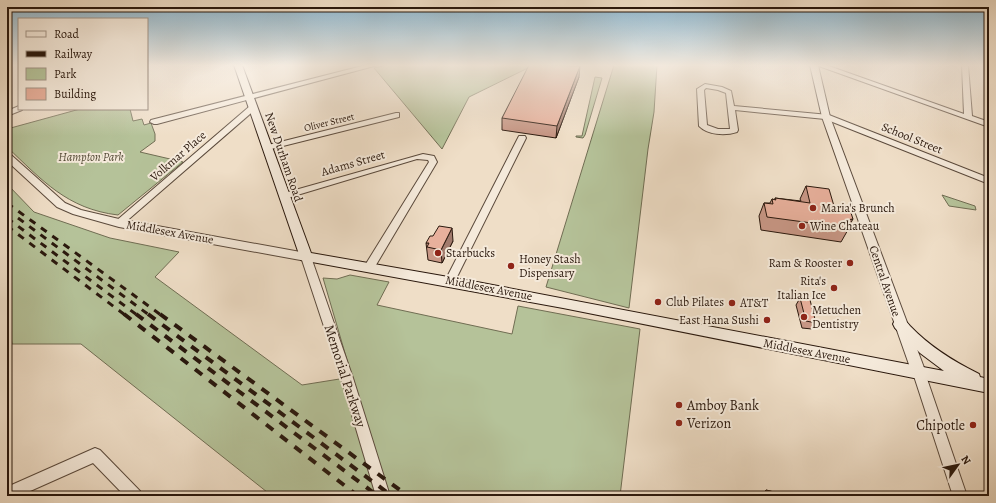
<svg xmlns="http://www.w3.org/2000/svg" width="996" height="503" viewBox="0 0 996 503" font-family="Alegreya,serif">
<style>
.green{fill:#b5c299;stroke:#706d53}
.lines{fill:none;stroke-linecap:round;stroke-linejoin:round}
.minor-casing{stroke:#5b4a3c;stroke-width:2}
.tertiary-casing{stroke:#5b4a3c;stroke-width:2}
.secondary-casing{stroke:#2a180d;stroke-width:2}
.minor{fill:#f5eadb;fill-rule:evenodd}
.tertiary{fill:#f5eadb;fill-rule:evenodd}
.secondary{fill:#f5eadb;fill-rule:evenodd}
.rail-far1{stroke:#2a180d;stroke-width:3;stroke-dasharray:7 7;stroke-linecap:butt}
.rail{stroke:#2a180d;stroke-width:4;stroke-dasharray:9 9;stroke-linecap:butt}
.wall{fill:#c89786;stroke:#2a180d}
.shaded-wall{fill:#a27b6d;stroke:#2a180d}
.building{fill:#e8b09c;stroke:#2a180d}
.poi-dot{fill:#8f2418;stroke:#f5eadb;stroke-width:1.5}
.labels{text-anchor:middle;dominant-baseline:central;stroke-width:4;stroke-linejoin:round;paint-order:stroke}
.far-street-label{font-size:10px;fill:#2a180d;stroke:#f5eadb}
.street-label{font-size:12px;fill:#2a180d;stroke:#f5eadb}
.park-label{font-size:12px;font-style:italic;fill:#544b37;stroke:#f5eadb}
.poi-label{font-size:12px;fill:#2a180d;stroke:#f5eadb;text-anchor:start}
.near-street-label{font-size:14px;fill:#2a180d;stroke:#f5eadb}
.near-poi-label{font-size:14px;fill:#2a180d;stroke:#f5eadb;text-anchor:start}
</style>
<rect width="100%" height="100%" fill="#efdec7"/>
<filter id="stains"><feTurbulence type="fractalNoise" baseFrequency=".005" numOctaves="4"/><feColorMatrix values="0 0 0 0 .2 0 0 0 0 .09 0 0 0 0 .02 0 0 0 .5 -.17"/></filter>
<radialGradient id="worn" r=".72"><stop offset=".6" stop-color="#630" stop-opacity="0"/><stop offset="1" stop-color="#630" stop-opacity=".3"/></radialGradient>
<path class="green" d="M387 65H534L469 97 442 149 374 68Z
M614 65H657L654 112 648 149 629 308 546 287Z
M595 77 602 78 585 135 583 138 576 137V136H582Z
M80 109H130L133 121 142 119 144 125 151 123 155 134V141L140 152 183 162 118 215C67 209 42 180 7 147V129Z
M7 184 34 212 110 238 179 252 155 277 302 385 352 377 323 278 337 279 350 275 389 282 377 305 512 334 518 306 640 329 620 496H272L81 344H12L9 320 7 313Z
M942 195 975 206 976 210 949 206Z"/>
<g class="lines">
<defs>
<path id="minor" d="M366 65H378L157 124H154L150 122 151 120Z
M816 65H826L964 114 962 65H968L972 116 989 122V127Z
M705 84 722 87 731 91 734 106 829 115 989 178V184L825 119 735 110 738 130 737 132C725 136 708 135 699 126L697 89ZM706 88 718 90 726 93 730 129H718L707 125 704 90Z
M19 106V109L22 110 7 116V111Z
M250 106H256L257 108 122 225H116L114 223 116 221Z
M396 113H399V117L267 150 263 148 264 146Z
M519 136H525L526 138 455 281 454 284H446L445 281Z
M423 154 434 156 437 162 373 270H365L364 267 429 162 428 160 417 159 284 199 280 196 281 194Z
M306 254 311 257 353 378 390 496H376L341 378 301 257Z
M919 368 923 369 925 373 967 496H953L913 373 915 369Z
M95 448 100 450 140 491 142 496H125L93 463 19 496H7V487Z"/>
<path id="tertiary" d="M810 65H818L830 117 926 373 924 377 919 379 914 377 912 373 822 117Z
M7 153 10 154 65 203 81 210 119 219 306 253 310 254 312 257 310 260 306 261 119 227 73 214 57 207 7 161Z"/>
<path id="secondary" d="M234 65H242L311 253 477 282 944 371 920 353 895 328 893 324 895 320C902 317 905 320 910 326 930 347 953 361 979 374L980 377 989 379V393L563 308 301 260Z"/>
</defs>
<use href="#minor" class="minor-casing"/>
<use href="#tertiary" class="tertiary-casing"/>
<use href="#secondary" class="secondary-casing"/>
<use href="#minor" class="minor"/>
<use href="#tertiary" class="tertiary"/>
<use href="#secondary" class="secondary"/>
<path class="rail-far1" d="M7 203 161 315
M7 218 137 315
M18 218 149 315
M7 226 125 315"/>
<path class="rail" d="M124 314 358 496
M136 314 378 496
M148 314 392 496
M160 314 408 496"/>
</g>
<path class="wall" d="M579 77 556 138 502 130V118Z
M806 186 834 206 848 227 849 228 841 242 761 230 759 216 764 203H770L772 199 775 200V198L801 201 800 199Z
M453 241 442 263 428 260 426 243Z
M800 298 816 323 812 329 802 328 796 305Z
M766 490 790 496H761Z"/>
<path class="shaded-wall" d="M580 66 579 77 556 138 557 126Z
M853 219 848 228 846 220Z
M452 228 453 241 442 263 441 250Z"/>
<path class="building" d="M529 65 580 66 557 126 502 118Z
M806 186 829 189 834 206 850 210 853 219 846 220 849 228 767 217 764 203 773 204 772 199 776 200 775 198 810 203Z
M439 226 452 228 441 250 427 247 429 243H426L430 236H433Z
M800 298 810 300 816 323 806 321Z
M766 490 790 496H766Z"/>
<linearGradient id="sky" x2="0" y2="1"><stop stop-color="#89b7d2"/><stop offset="0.48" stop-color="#f8f0e6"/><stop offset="1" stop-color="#f8f0e6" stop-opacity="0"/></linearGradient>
<rect width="996" height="136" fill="url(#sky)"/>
<g class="poi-dot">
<circle cx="813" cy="208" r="4"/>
<circle cx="802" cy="226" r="4"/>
<circle cx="438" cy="253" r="4"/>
<circle cx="850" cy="263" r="4"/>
<circle cx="511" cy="266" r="4"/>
<circle cx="834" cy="288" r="4"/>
<circle cx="658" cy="302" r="4"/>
<circle cx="732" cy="303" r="4"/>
<circle cx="804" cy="317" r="4"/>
<circle cx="767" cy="320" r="4"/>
<circle cx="679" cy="405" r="4"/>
<circle cx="679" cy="423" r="4"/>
<circle cx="973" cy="425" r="4"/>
</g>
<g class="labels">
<g class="far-street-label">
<text transform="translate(329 122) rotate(-14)">Oliver Street</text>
</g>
<g class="street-label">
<text transform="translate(912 138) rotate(22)">School Street</text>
<text transform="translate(178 156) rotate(-41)">Volkmar Place</text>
<text transform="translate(284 157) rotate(71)">New Durham Road</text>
<text transform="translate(353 163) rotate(-16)">Adams Street</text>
<text transform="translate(170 232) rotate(10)">Middlesex Avenue</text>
<text transform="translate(885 281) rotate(71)">Central Avenue</text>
<text transform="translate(489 288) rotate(11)">Middlesex Avenue</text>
<text transform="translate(807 351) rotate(11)">Middlesex Avenue</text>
</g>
<g class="park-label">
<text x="91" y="157">Hampton Park</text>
</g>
<g class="poi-label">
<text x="821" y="208">Maria's Brunch</text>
<text x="810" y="226">Wine Chateau</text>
<text x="446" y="253">Starbucks</text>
<text x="519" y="259">Honey Stash<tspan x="519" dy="14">Dispensary</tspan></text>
<text x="842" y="263" text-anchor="end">Ram &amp; Rooster</text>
<text x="826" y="281" text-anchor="end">Rita's<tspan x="826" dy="14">Italian Ice</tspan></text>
<text x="666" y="302">Club Pilates</text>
<text x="740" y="303">AT&amp;T</text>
<text x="812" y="310">Metuchen<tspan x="812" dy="14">Dentistry</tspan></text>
<text x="759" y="320" text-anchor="end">East Hana Sushi</text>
</g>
<g class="near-street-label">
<text transform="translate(345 376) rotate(72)">Memorial Parkway</text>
</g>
<g class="near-poi-label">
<text x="687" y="405">Amboy Bank</text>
<text x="687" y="423">Verizon</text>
<text x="965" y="425" text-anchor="end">Chipotle</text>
</g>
</g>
<rect width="996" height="503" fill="none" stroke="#efdec7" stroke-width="24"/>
<rect x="8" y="8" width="980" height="487" fill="none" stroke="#2a180d" stroke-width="2"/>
<rect x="12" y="12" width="972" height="479" fill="none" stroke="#2a180d"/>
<rect x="18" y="18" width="130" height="92" fill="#f5eadb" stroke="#a49689"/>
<rect x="26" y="31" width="20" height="6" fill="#f5eadb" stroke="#a49689"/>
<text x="54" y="38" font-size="12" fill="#2a180d">Road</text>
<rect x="26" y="51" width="20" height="6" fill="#2a180d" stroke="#a49689"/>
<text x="54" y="58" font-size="12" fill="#2a180d">Railway</text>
<rect x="26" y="68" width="20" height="12" fill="#b5c299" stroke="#a49689"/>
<text x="54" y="78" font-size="12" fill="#2a180d">Park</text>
<rect x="26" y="88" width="20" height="12" fill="#e8b09c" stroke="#a49689"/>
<text x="54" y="98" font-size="12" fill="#2a180d">Building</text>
<g transform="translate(958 465) rotate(57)" stroke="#f5eadb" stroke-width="3" paint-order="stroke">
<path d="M0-3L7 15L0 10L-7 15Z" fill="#2a180d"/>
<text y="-6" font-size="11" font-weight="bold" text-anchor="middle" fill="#2a180d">N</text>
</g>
<rect width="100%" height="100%" filter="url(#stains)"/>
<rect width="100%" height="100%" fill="url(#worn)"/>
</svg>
